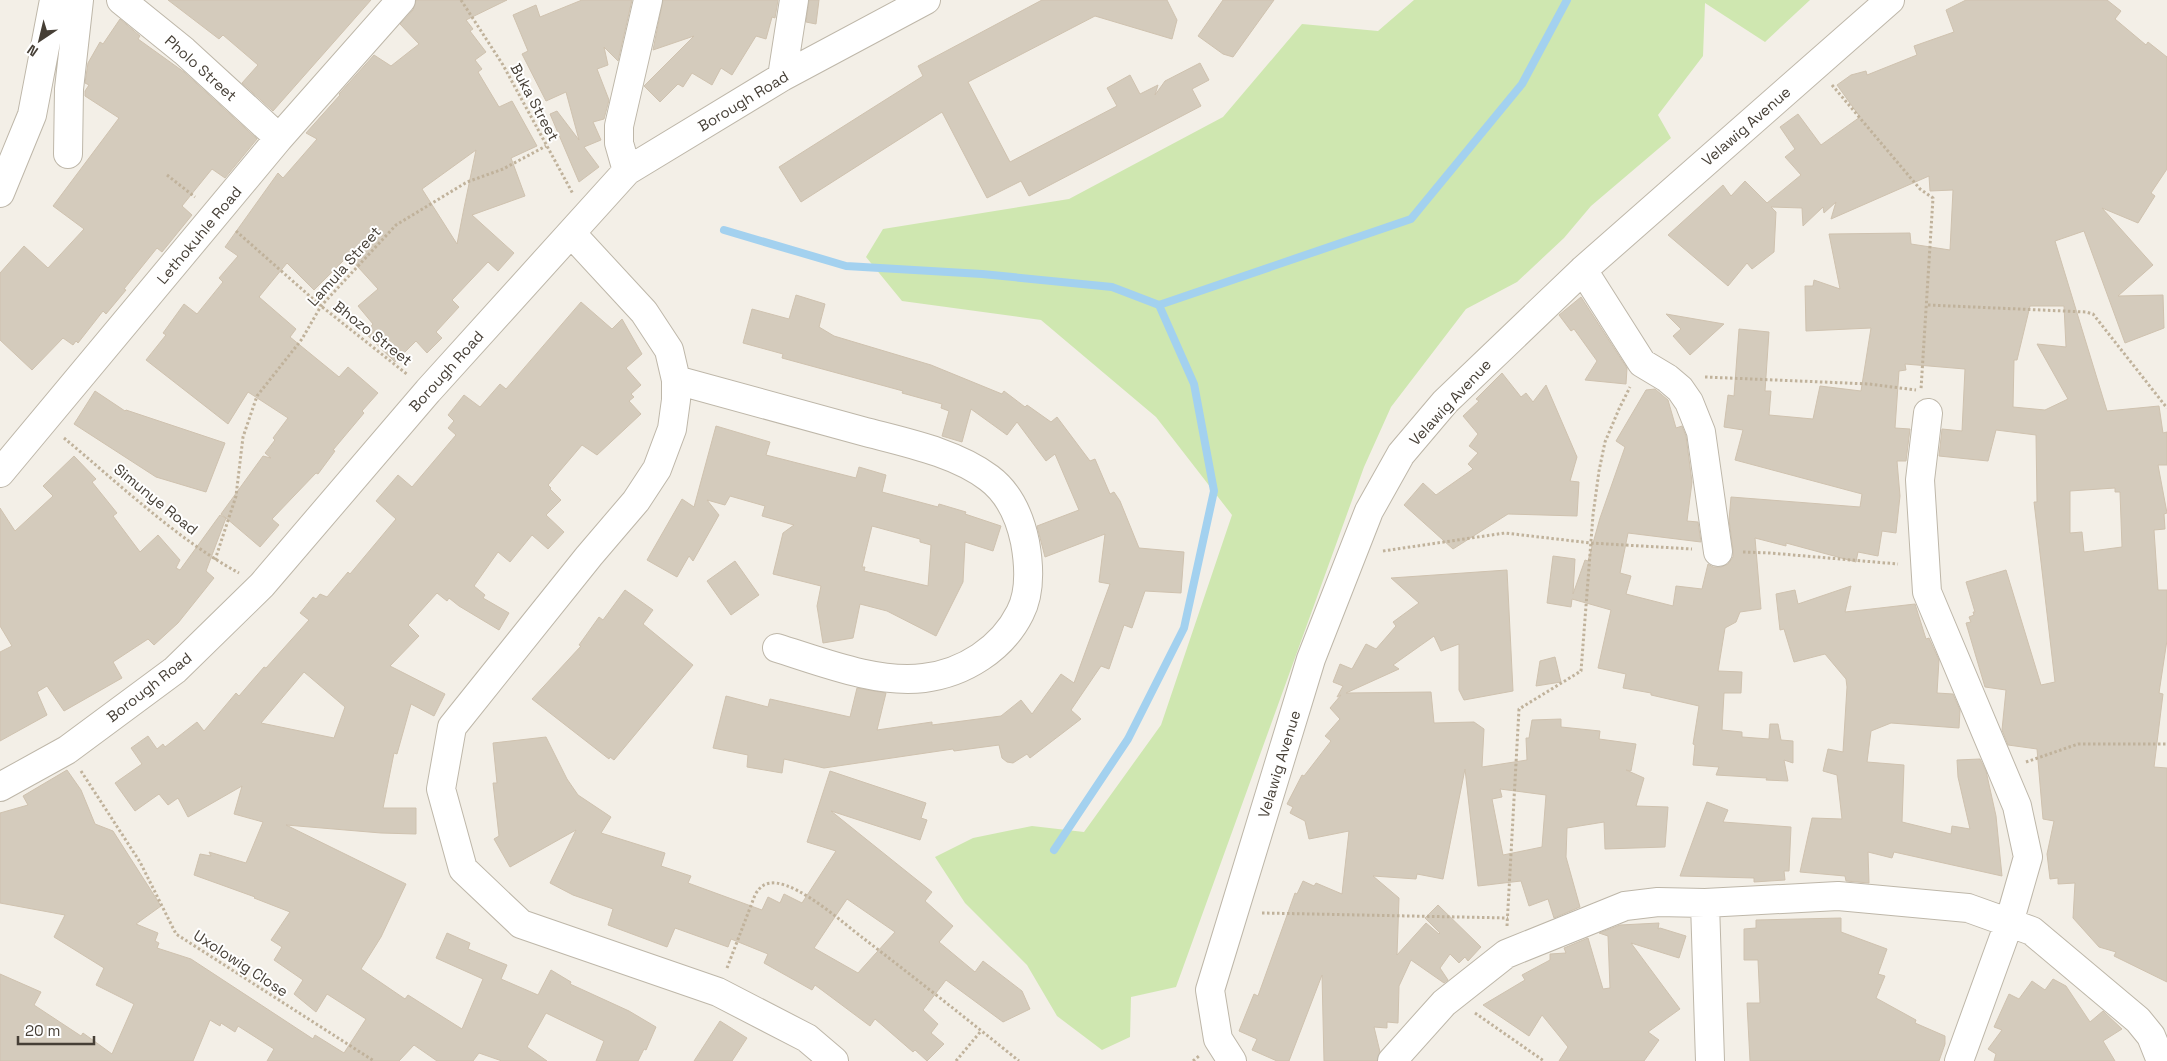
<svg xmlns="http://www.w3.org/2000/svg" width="2167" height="1061" viewBox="0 0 2167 1061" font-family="'Space Grotesk',sans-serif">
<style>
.green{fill:#cfe7b0}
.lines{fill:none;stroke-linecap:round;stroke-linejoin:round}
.stream{stroke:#a3d1ef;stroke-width:8}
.building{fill:#d4cbbc;stroke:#cfc2af;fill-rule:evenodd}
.minor-casing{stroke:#beb7a9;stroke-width:30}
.path{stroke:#c0b29b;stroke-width:3;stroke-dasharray:2.5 2.5;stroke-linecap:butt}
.minor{stroke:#fff;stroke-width:28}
.labels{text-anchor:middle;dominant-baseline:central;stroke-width:4;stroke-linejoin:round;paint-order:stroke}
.street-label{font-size:15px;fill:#463f36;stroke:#fff}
</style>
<rect width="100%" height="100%" fill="#f3efe7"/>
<path class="green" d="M1414 0H1810L1765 42 1705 3 1703 56 1658 115 1671 138 1591 206 1564 238 1517 282 1466 309 1391 407 1364 467 1176 987 1131 997 1130 1037 1102 1050 1057 1016 1027 965 965 903 935 857 973 838 1032 826 1084 832 1161 725 1232 515 1156 417 1041 320 902 301 866 257 883 229 1069 199 1223 117 1302 24 1378 31Z"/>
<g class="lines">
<path class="stream" d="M724 230 846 266 982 274 1112 287 1159 305
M1054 850 1128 739 1184 628 1214 491 1194 384 1159 305 1411 219 1522 84 1567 0"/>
</g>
<path class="building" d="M168 0H371L273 111 242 83 258 65 223 35 219 39Z
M416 0H507L466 20 473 29 470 31 486 52 475 60 482 69 478 72 499 107 512 101 537 146 511 158 525 196 472 215 514 253 498 271 488 262 452 300 459 307 436 332 442 338 427 353 416 341 395 362 365 333 373 324 358 306 378 289 348 256 314 290 287 263 259 297 296 329 290 337 339 377 348 367 378 393 362 411 364 413 333 450 335 451 318 474 316 473 272 519 279 525 260 547 226 518 206 571 214 578 178 623 154 645 148 639 113 662 122 678 64 711 47 686 37 692 47 715 0 741V652L12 646 0 626V508L15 531 53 496 43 486 74 456 96 479 92 482 117 513 113 516 140 552 158 535 180 560 176 568 180 570 220 515 226 518 221 514 263 456 271 458 265 453 275 440 273 438 288 418 248 392 228 424 146 360 166 335 163 333 184 304 197 314 223 282 219 278 238 256 225 247 278 173 283 178 317 139 306 133 340 95 339 94 374 55 391 66 419 44 400 24 413 10ZM476 150 464 208 457 244 422 189Z
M582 0H632L618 61 604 47 608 65 597 69 609 100 604 119 593 122 601 140 584 147 599 167 579 182 550 114 557 111 579 140 566 92 546 101 522 54 528 51 513 15 536 5 540 17Z
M663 0H778L775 18 772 17 766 39 756 36 732 75 721 68 712 85 692 73 683 87 678 84 660 102 644 86 694 36 653 50Z
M809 0H819L816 24 806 22Z
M1042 0H1167L1177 20 1172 39 1095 16 968 82 1010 162 1117 106 1107 88 1130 75 1140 94 1158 85 1155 95 1165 81 1200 63 1209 80 1192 89 1201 106 1029 196 1021 181 987 198 942 112 801 202 779 167 923 76 918 66Z
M1223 0H1274L1233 57 1223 54 1198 36Z
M1966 0H2107L2121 11 2115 19 2146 45 2148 42 2167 57V169L2151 193 2155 196 2138 223 2102 208 2153 265 2118 296 2163 295 2164 328 2125 343 2084 231 2055 241 2107 411 2159 406 2163 433 2167 432V465H2158L2167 513 2164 514 2165 529 2154 530 2158 590H2167V640L2159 693 2163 694 2154 767 2167 768V982L2114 956 2116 952 2099 947 2073 918 2075 883 2058 884V878L2050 879 2047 854 2054 821 2043 819 2037 749 2008 745 2002 730 2006 690 1985 687 1966 623 1971 622 1969 617 1974 615 1973 612H1975L1966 582 2006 570 2041 685 2055 682 2034 502H2037L2036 435 1996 430 1988 461 1939 456 1942 429 1962 431 1965 369 1905 364 1906 370 1899 371 1895 428 1910 429 1906 461H1897L1900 496 1896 533 1882 531 1878 556 1858 552 1856 562 1786 543V546L1755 538 1761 609 1740 612 1736 622 1725 628 1718 671 1742 672 1741 693H1724L1722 730 1742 732V737L1769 739 1770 724H1778L1781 740 1793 741V763L1784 760 1788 781 1766 780 1767 778 1716 775 1719 767 1693 765 1695 745 1693 744 1699 706 1651 695V693L1623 688 1626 674 1598 668 1611 610 1572 599 1571 607 1547 603 1553 556 1575 559 1573 594 1585 560 1588 561 1600 518 1625 447 1616 441 1646 390 1655 389 1668 400 1676 428 1682 426 1686 436 1692 482 1687 521 1698 522 1701 542 1628 533 1620 573 1631 576 1626 594 1673 606 1676 586 1702 589 1708 564 1713 567H1721L1728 564 1733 557V550L1729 520 1731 497 1860 507 1862 494 1735 460 1743 430 1724 427 1728 395 1734 396 1739 329 1769 332 1765 391H1771L1769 415 1813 419 1820 386 1861 391 1871 328 1806 331 1805 286H1813L1814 280 1840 289 1829 234 1910 233 1911 244 1950 250 1953 190 1930 191 1929 176 1831 219 1836 202 1824 213 1823 207 1803 226 1802 208 1771 207 1776 212 1774 252 1752 269 1747 263 1728 286 1668 235 1723 185 1731 196 1745 181 1767 203 1801 175 1785 157 1795 149 1780 127 1798 114 1821 145 1860 117 1837 85 1851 75 1866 71 1867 75 1917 55 1914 46 1954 32 1946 10ZM2030 306H2064L2066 347 2037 344 2068 399 2045 410 2013 407 2014 360H2017ZM2115 488V492H2120L2122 547 2084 552 2082 532 2070 533V491Z
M120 19 140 36 138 39 184 72 257 139 225 178 212 169 182 206 192 215 162 252 157 248 124 289 126 290 106 314 103 311 78 343 76 341 73 345 63 338 32 370 0 340V273L24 246 48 268 84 229 53 206 119 118 85 96V91L89 85 85 83 88 63 100 42 103 44Z
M796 295 825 304 819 327 834 336 931 365 1002 394 1004 391 1025 407 1027 405 1051 422 1057 417 1090 461 1095 459 1110 494 1114 492 1120 501 1139 548 1184 552 1181 593 1145 591 1132 628 1124 625 1109 669 1101 666 1071 710 1081 719 1030 758 1027 754 1013 763 1007 762 1002 758 999 745 954 751 953 749 824 768 784 759 782 773 747 767 748 755 713 748 726 696 768 707 770 699 850 717 857 688 886 693 877 730 932 722V725L1001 716 1021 700 1032 714 1061 674 1074 683 1110 584 1099 582 1105 534 1045 557 1037 526 1079 510 1055 454 1046 461 1017 422 1007 435 971 409 962 442 942 436 949 411 941 408 942 404 902 393 903 391 782 358 783 354 743 343 752 309 789 319Z
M1581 297 1627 368 1626 384 1585 380 1597 361 1574 329 1571 331 1559 315Z
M581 302 612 329 622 319 642 354 626 368 641 385 631 394 634 397 629 401 641 414 597 455 582 445 548 485 551 488 550 489 561 500 546 515 564 532 548 549 532 535 510 562 498 552 474 586 485 595 483 598 509 613 499 630 459 606 449 598 447 601 437 593 408 625 419 636 390 666 445 694 434 716 411 704 397 754 394 753 383 808H416V834L381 833 286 825 406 884 381 937 361 969 405 999 408 995 462 1029 483 979 436 958 447 933 470 943 468 949 507 965 501 979 538 995 551 970 571 982 570 984 629 1011 656 1027 646 1050 644 1049 638 1061H596L604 1041 546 1013 527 1047 547 1061H502L479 1053 473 1061H437L414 1045 399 1061H267L274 1049 238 1026 235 1032 221 1023 220 1026 210 1020 193 1061H0V974L41 992 34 1005 81 1036 83 1033 112 1054 134 1004 96 985 104 968 54 937 65 915 0 903V813L28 805 23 796 67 770 81 790 95 824 113 831 161 906 136 924 158 933 155 941 159 943 157 948 191 959 313 1039 315 1035 344 1053 366 1019 327 994 316 1012 294 994 303 980 274 960 282 947 271 940 290 912 254 898 255 897 194 875 200 854 211 856 209 852 246 863 263 822 234 814 242 786 188 817 178 798 168 805 159 794 135 811 115 783 142 764 131 748 148 736 157 749 163 744 165 747 197 722 204 731 236 693 239 696 264 667 266 668 309 620 300 613 313 597 316 599 320 594 327 597 348 572 350 574 396 519 376 501 398 475 412 487 456 435 448 428 454 421 448 415 464 395 480 407 500 384 506 389ZM304 672 345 707 334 738 261 723Z
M1666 314 1724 324 1690 355 1673 336 1681 329Z
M1502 373 1521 397 1526 393 1533 402 1546 385 1577 457 1570 481 1579 482 1577 516 1508 514 1453 549 1404 505 1423 483 1436 495 1473 469 1468 464 1478 453 1469 446 1478 434 1463 416 1479 401 1476 399Z
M95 391 125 411 126 410 225 443 206 492 156 477 74 424Z
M716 426 770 442 766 455 856 478 859 467 886 475 882 492 938 507 939 504 966 512 965 514 1001 526 993 551 965 542 963 582 936 636 887 611 860 604 853 638 823 643 817 606 821 586 773 574 783 533 794 525 762 516 765 506 730 496 725 505 707 500 719 515 693 561 689 556 677 577 647 560 682 499 694 507ZM872 526 920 539V542L931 545 928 586 864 571 865 567H862Z
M735 561 759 595 731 615 707 581Z
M1507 570 1513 691 1464 700 1459 690V644L1441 651 1434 636 1393 665 1399 669 1346 693 1431 692 1434 723 1474 722 1484 729 1482 767 1527 760 1526 738H1529L1532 720 1561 719V727L1600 731 1599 739 1636 744 1631 771 1626 770 1644 778 1636 806 1668 807 1665 847 1605 849 1604 822 1567 828 1566 857 1580 907 1554 918 1548 899 1529 906 1521 881 1478 886 1465 769 1443 879 1417 874 1416 879 1373 876 1399 898 1397 955 1426 923 1439 934 1440 933 1425 918 1438 905 1481 947 1468 961 1465 957 1459 963 1450 954 1440 968 1448 980 1444 983 1411 960 1399 986 1398 1023 1387 1022V1028L1374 1027 1380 1052 1377 1061H1324L1322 975 1289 1061H1277L1252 1050 1257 1039 1239 1031 1254 994 1258 996 1295 893 1297 894 1303 881 1314 886 1316 883 1342 894 1349 831 1309 839 1305 821 1290 813 1293 807 1287 804 1302 775 1304 776 1331 741 1325 736 1340 719 1330 708 1341 695 1337 697 1343 686 1333 682 1340 664 1352 669 1366 644 1376 649 1396 626 1393 622 1419 603 1391 578ZM1500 789 1546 795 1542 847 1503 855 1492 799 1502 797Z
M1851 586 1845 612 1915 604 1926 639 1929 638 1939 660 1937 693 1953 694 1960 710 1959 728 1891 723 1871 731 1867 762 1904 765 1902 822 1951 834 1952 826 1970 829 1958 777 1957 760 1980 759 1986 771 1996 816 2002 876 1894 852 1892 858 1868 852 1869 883 1846 881 1845 876 1800 872 1812 818 1842 819 1837 775 1823 771 1828 749 1843 752 1847 687 1846 679 1825 654 1794 662 1784 629 1780 630 1776 594 1795 590 1798 604Z
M625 590 653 610 643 624 693 665 614 760 610 757 609 759 532 699 581 646 579 645 599 617 603 620Z
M1555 657 1561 682 1536 686 1540 661Z
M546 737 567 779 578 795 611 817 601 833 665 853 661 866 691 876 688 883 762 910 768 897 780 903 784 894 802 903 836 851 807 842 830 771 926 803 921 818 927 820 920 840 831 811 932 892 925 901 953 926 939 942 975 972 983 961 1022 991 1030 1009 1003 1022 946 980 923 1010 938 1024 931 1033 944 1044 927 1061 915 1050 913 1052 875 1019 870 1026 815 985 812 990 764 963 768 954 731 939 728 947 675 928 667 947 608 925 613 909 573 895 550 883 576 830 510 867 494 839 499 836 493 783H497L493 743ZM847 899 895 932 858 973 814 948Z
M1707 802 1728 810 1723 822 1791 827 1789 871H1784L1785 880 1754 882V878L1680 876Z
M1841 918V932L1887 949 1878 974 1885 976 1876 998 1916 1020 1915 1023 1945 1036V1044L1939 1061H1750L1747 1003H1760L1758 960H1744V929L1756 928V920Z
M1659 923 1658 929 1660 928 1686 936 1679 958 1631 943 1680 1009 1648 1032 1659 1040 1644 1061H1559L1568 1047 1542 1015 1529 1036 1483 1005 1525 980 1522 975 1550 960V954L1566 953 1564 948 1588 938 1603 989 1610 988 1608 936 1599 933 1620 925Z
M2053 979 2066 986 2090 1022 2103 1011 2122 1029 2103 1041 2115 1061H1994L1996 1054 1988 1049 2002 1030 1994 1027 2009 994 2019 999 2032 981 2045 990Z
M720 1021 747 1038 732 1061H694Z"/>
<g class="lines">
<defs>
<path id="minor" d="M121 0 184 51 279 138
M782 77 794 0
M68 154 69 89 79 0
M627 171 619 143V126L648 0
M0 193 32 115 54 0
M571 233 644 312 669 350 676 380V400L672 429 657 469 636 501 589 556 452 727 441 789 463 869 521 924 718 992 807 1038 834 1061
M1583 270 1642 363 1667 378 1680 389 1689 402 1701 432 1718 552
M676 380C738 397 800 414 862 431 903 442 955 452 989 478 1009 493 1020 518 1025 542 1029 564 1031 592 1020 613 1002 649 964 673 924 678 877 684 822 662 777 648
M1928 413 1920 480 1927 592 2017 806 2028 857 2009 923 1959 1061
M0 473 279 138 401 0
M0 787 67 750 175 670 262 585 428 391 627 171 782 77 926 0
M1705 903 1710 1061
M1232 1061 1218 1039 1210 990 1311 659 1369 511 1401 454 1445 402 1583 270 1890 0
M1392 1061 1444 1003 1506 954 1625 906 1658 902 1705 903 1838 896 1968 908 2032 931 2138 1020 2151 1036 2161 1061"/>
</defs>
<use href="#minor" class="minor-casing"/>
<path class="path" d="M461 0 503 65 573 194
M1832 85 1920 189 1933 198 1921 389
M167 175 195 197
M236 231 321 306 408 375
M1928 305 2086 312 2093 314 2167 408
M1705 377 1869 384 1916 390
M64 438C118 483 178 540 239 573
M1383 551 1505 533 1591 543 1692 549
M1743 552 1770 553 1898 564
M215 560 236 496 243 437 257 396 302 339 321 306 396 225 467 182 503 169 546 146
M2026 762 2078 744H2167
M81 771 140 862 176 934 374 1061
M1262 913 1508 918
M1507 926 1519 709 1581 671 1593 515 1599 471 1605 442 1619 409 1630 387
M727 968 755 895C760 886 766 882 776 883 802 886 842 922 863 938 915 978 967 1019 1019 1061
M1475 1013 1544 1061
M956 1061 981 1031
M1193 1061 1199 1056"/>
<use href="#minor" class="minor"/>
</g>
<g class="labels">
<g class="street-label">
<text transform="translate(201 68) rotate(42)">Pholo Street</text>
<text transform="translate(743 101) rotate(-31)">Borough Road</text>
<text transform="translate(535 102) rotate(62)">Buka Street</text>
<text transform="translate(1746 126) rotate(-41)">Velawig Avenue</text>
<text transform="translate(199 235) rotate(-50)">Lethokuhle Road</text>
<text transform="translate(344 266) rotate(-48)">Lamula Street</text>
<text transform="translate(373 333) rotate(38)">Bhozo Street</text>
<text transform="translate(446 371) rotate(-48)">Borough Road</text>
<text transform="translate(1450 402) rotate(-47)">Velawig Avenue</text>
<text transform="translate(156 499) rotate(39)">Simunye Road</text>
<text transform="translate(149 687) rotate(-38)">Borough Road</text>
<text transform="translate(1279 764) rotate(-73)">Velawig Avenue</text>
<text transform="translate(241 963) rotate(33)">Uxolowig Close</text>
</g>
</g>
<g transform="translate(40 40) rotate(215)" stroke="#ffffff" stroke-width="4" paint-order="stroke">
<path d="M0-4L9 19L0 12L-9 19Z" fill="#463f36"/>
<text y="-8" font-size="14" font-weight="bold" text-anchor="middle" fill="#463f36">N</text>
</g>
<path d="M18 1036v8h76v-8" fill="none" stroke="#463f36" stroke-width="2.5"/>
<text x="25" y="1036" font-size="15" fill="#463f36" stroke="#ffffff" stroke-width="4" paint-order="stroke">20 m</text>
</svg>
